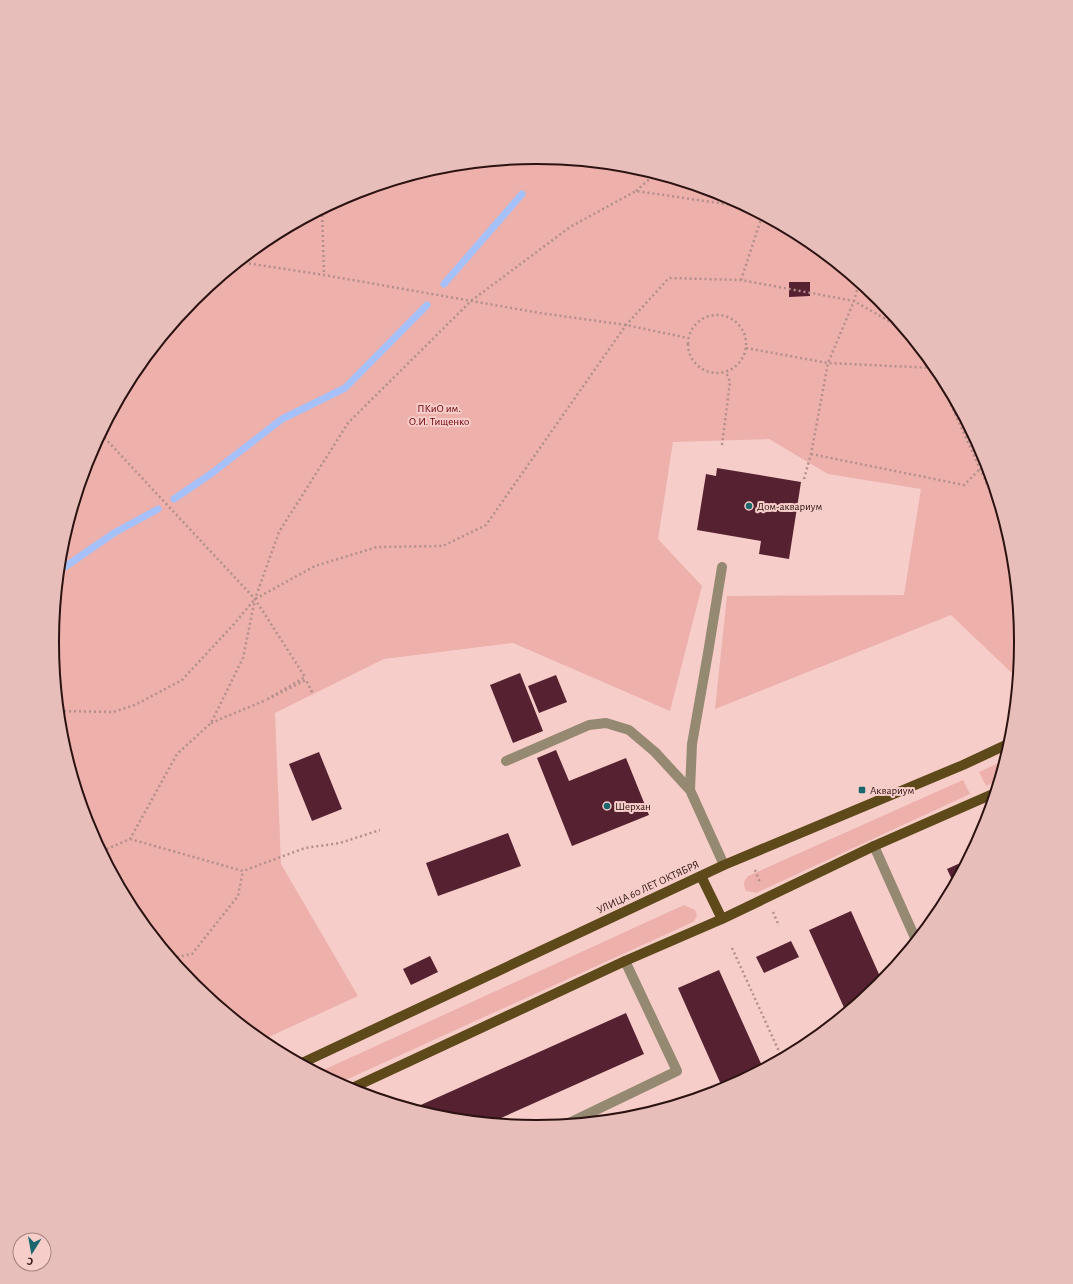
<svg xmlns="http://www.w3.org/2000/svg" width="1073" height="1284" viewBox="0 0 1073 1284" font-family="'Alegreya Sans',sans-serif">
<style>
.green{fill:#edb0ab}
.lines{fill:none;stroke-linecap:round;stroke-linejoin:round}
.stream{stroke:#a6c1f9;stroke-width:7}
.building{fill:#562131}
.path{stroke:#b38f8c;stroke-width:2.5;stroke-dasharray:2 3;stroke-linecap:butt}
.minor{stroke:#958972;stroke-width:10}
.major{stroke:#5e491a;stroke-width:10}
.poi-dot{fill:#1a676e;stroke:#f7cdc9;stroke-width:1.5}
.labels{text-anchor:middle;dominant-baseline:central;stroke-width:4;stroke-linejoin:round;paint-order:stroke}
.park-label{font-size:11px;fill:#6b000c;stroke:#f7cdc9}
.poi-label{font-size:11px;fill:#2c1312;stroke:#f7cdc9;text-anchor:start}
.street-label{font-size:11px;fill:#2c1312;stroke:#f7cdc9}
.rim{fill:none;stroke:#2c1312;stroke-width:2}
</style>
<rect width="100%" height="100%" fill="#f7cdc9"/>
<path class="green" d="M537 158 631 167 722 194 806 239 879 300 939 373 984 457 1012 548 1021 642 1017 678 951 615 715 709 727 596 904 595 921 489 828 474 769 439 673 442 658 539 702 586 670 711 513 643 384 659 275 713 281 864 358 996 262 1040 194 984 134 911 89 827 61 736 52 642 61 547 89 456 134 373 194 299 268 239 351 194 442 167Z
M1005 760 998 780 986 786 979 772Z
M963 780 970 794 756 893 746 891C743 884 743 882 748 876Z
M684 905 695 910C698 915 697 917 693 922L339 1083 319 1072Z"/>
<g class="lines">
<path class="stream" d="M444 284 522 194
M174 499 212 473 282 419 345 388 427 305
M59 571 114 533 158 509"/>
</g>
<path class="building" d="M789 282H810V296L789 297Z
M717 468 801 482 789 559 759 554 761 541 697 530 706 474 716 476Z
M520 673 543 731 513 743 490 685Z
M556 675 567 702 539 713 528 686Z
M556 750 569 781 626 758 649 815 572 846 537 758Z
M319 752 342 809 312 821 289 764Z
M508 833 521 866 438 896 426 863Z
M967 860 954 884 947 869Z
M851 911 882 981 846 1012 809 930Z
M791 941 799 957 764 973 756 957Z
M430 956 438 972 411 985 403 969Z
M719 970 763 1068 723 1089 678 988Z
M626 1013 644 1054 492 1122 442 1117 414 1109V1108Z"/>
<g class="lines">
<path class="path" d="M636 191 655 174
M322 210 324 275
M239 262 324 275 540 313 626 325 688 338
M741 280 762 216
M688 344a29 29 0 1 1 58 0a29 29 0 1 1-58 0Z
M903 329 934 368 1004 521
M746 348 828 363 934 368 937 370
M954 413 961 414
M101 434 255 599 305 677 266 700 306 680 313 694
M722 445 730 382 726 372
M811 454 964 485 980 469
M804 479 811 454 828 363 854 301 859 283
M59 711 113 712 135 705 182 680 234 624 255 599 315 566 377 547 443 546 486 525 626 325 669 278 741 280 854 301 903 329
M211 723 266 700
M130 839 243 871 305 848 340 843 380 830
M102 851 130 839 177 754 211 723 243 658 255 599 279 532 348 423 471 301 570 227 636 191 746 207
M755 870 760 882
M773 912 779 926
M732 948 782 1058
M172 958 192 954 238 896 243 871"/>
<path class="minor" d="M506 761 589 725 606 723 629 730 655 752 690 790 724 865
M690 790 692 744 708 653 722 567
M874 846 916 940
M569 1123 677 1071 625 961"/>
<path class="major" d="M701 876 722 919
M302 1063 724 865 963 765 1010 743
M350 1089 625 961 722 919 874 846 995 793"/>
</g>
<g class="poi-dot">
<circle cx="749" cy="506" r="4"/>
<rect x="858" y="786" width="8" height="8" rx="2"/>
<circle cx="607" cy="806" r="4"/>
</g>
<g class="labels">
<g class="park-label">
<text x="439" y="408">ПКиО им.<tspan x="439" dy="13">О.И. Тищенко</tspan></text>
</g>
<g class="poi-label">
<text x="757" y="506">Дом-аквариум</text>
<text x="870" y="790">Аквариум</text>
<text x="615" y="806">Шерхан</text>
</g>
<g class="street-label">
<text transform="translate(648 887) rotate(-25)">УЛИЦА 60 ЛЕТ ОКТЯБРЯ</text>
</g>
</g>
<path d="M0 0H1073V1284H0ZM536 164H537A477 477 0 0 1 1014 641V643A477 477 0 0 1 537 1120H536A477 477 0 0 1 59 643V641A477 477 0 0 1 536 164Z" fill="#e7beba" fill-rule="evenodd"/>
<path class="rim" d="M536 164H537A477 477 0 0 1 1014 641V643A477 477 0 0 1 537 1120H536A477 477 0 0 1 59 643V641A477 477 0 0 1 536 164Z"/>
<g transform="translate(32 1252) rotate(191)"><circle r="19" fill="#f7cdc9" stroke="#a68380"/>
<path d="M0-3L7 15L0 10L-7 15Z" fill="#1a676e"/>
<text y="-6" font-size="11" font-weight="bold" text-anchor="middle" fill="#2c1312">С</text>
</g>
</svg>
